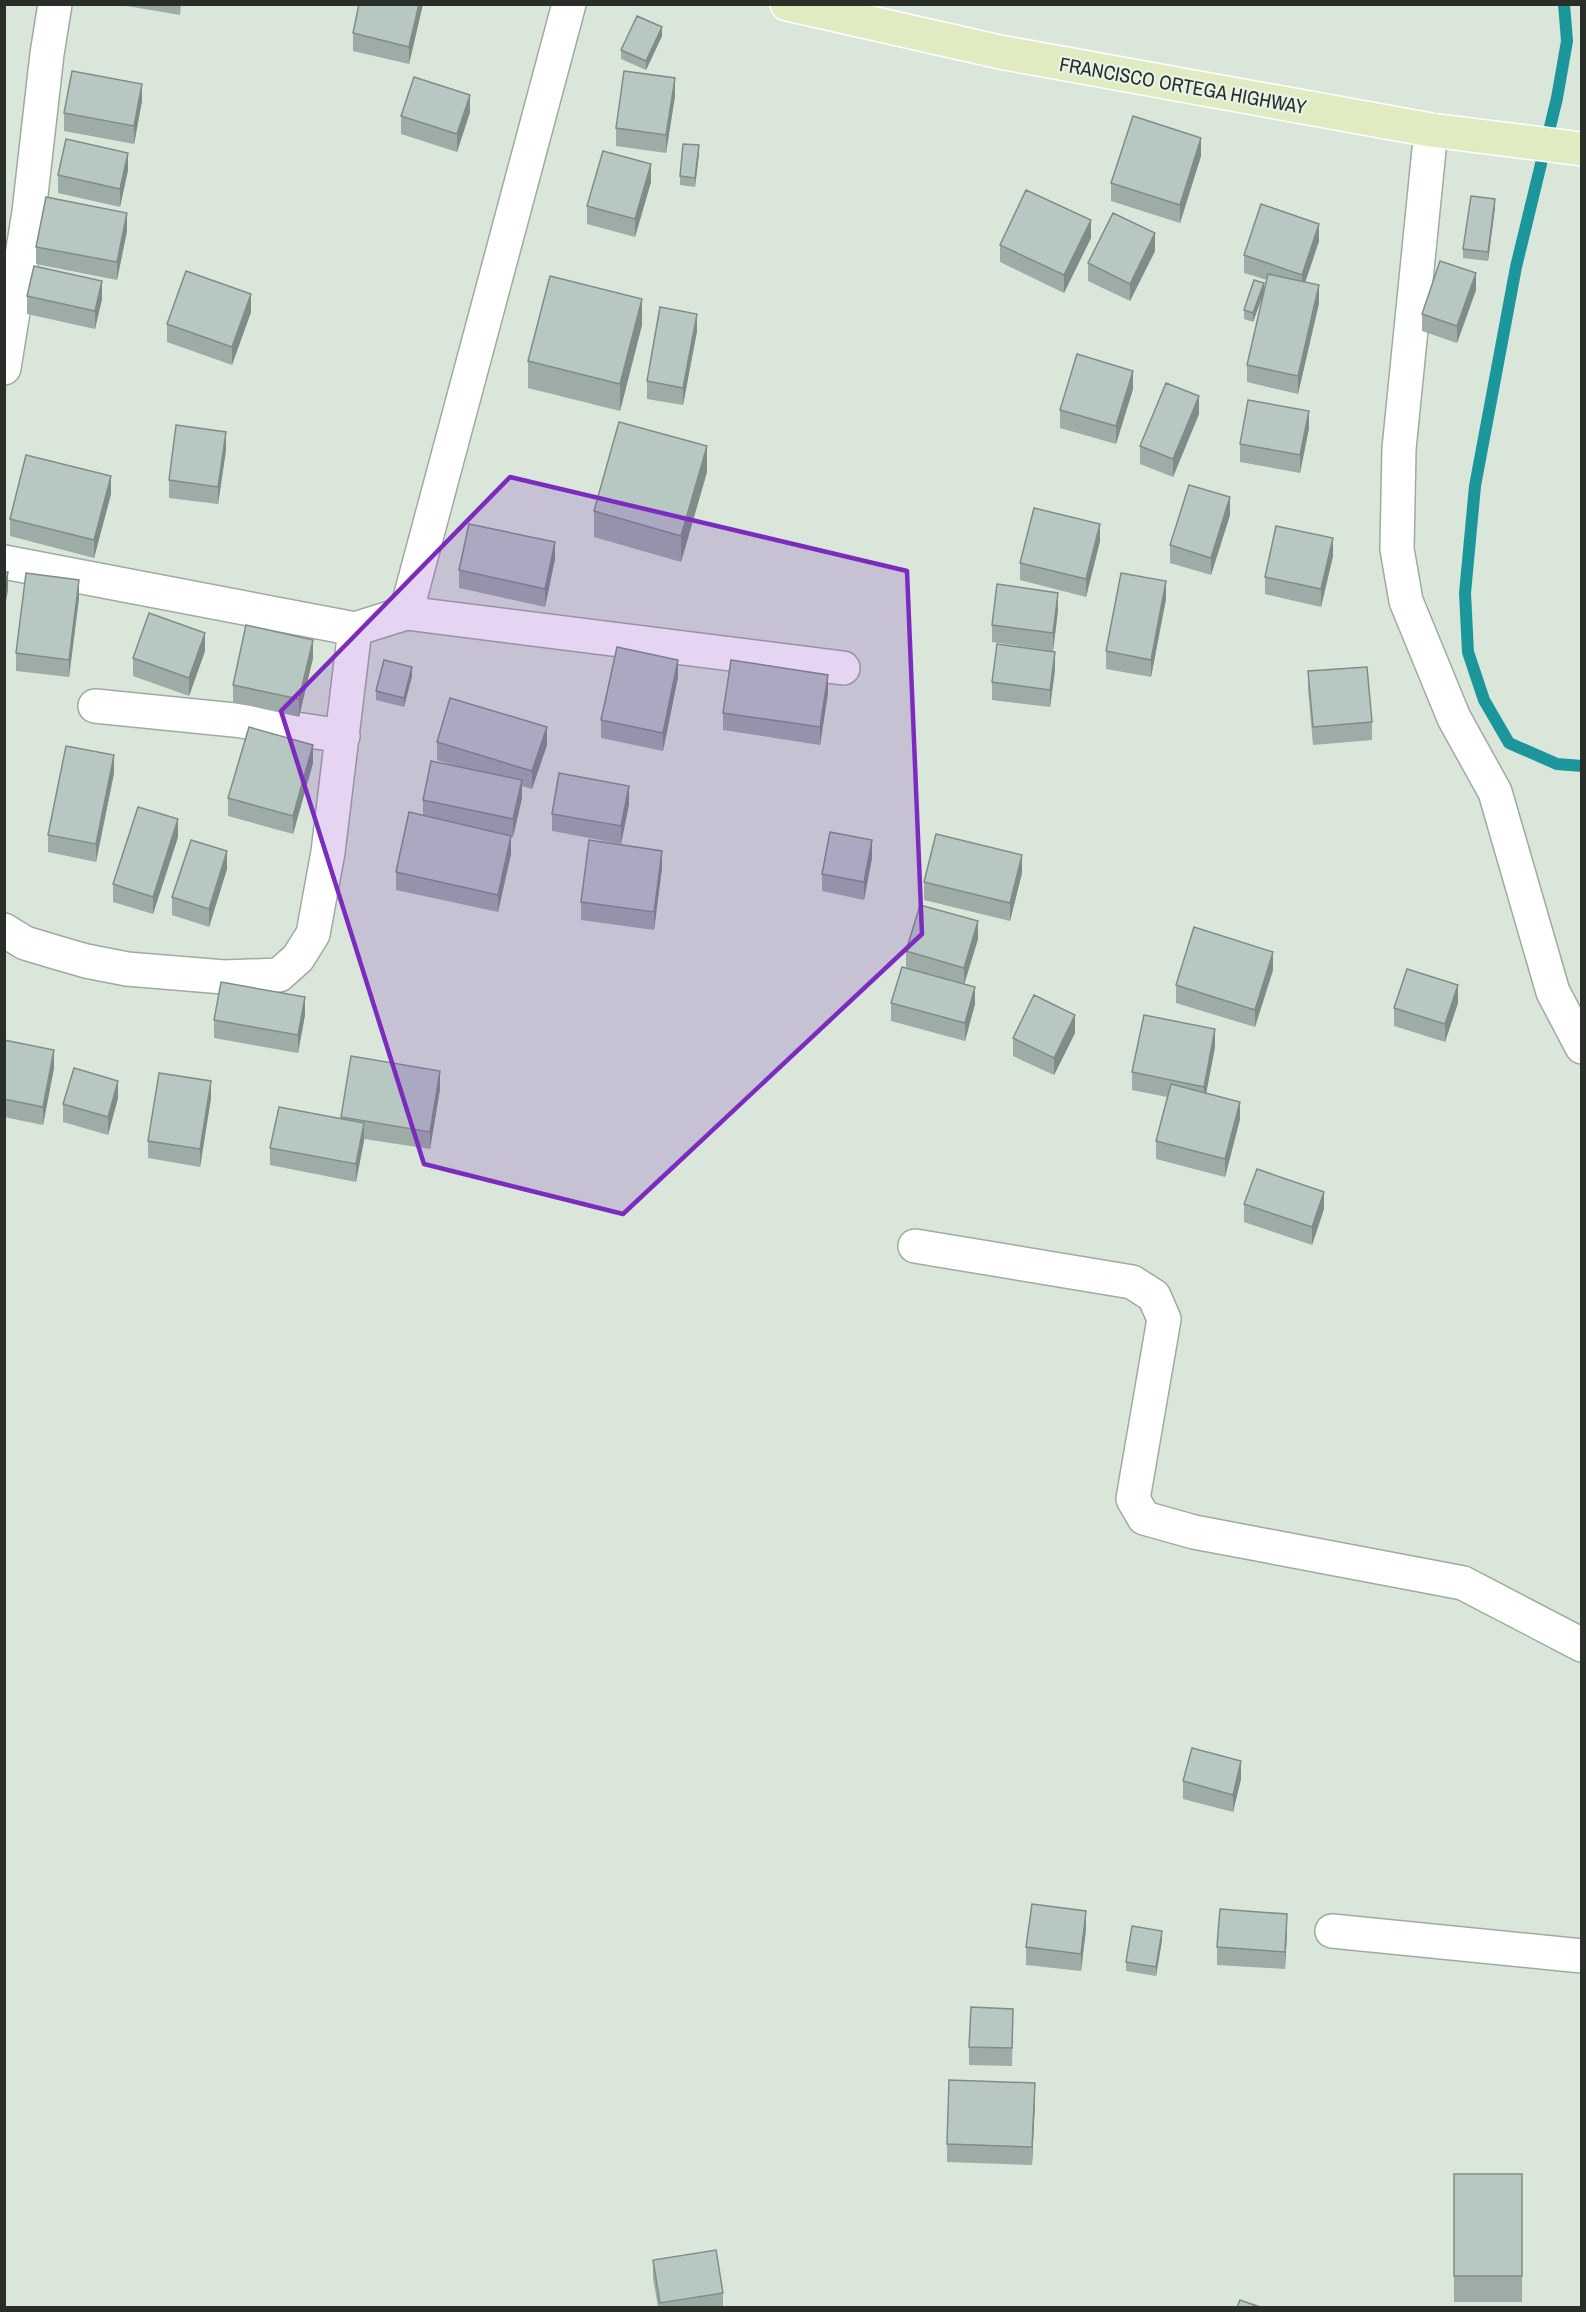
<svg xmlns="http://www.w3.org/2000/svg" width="1586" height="2312" viewBox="0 0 1586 2312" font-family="'Archivo Narrow',sans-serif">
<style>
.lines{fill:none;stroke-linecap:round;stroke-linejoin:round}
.stream{stroke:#1b979b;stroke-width:12}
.street-casing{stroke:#9fab9f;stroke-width:36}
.primary-casing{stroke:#fff;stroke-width:36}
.street{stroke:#fff;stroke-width:33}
.primary{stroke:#e0ebc2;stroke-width:33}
.wall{fill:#9daca7}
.shaded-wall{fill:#808c88}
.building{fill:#b7c8c2;stroke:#808c88;stroke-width:1.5}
.marked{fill:#7b2cbf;fill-opacity:0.2;stroke:#7b2cbf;stroke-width:4.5;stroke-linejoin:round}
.labels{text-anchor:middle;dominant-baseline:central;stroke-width:4.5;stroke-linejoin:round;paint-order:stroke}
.street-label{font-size:20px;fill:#292e29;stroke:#e7f3e7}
</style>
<rect width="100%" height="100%" fill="#dae6da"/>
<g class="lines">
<path class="stream" d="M1564 4 1567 41 1557 98 1516 267 1475 486 1465 593 1468 652 1484 700 1509 743 1557 764 1582 766"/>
<defs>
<path id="street" d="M1431 130 1399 449 1397 549 1406 601 1454 718 1495 792 1553 992 1582 1047
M4 368 29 212 47 54 55 4
M4 562 355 629 406 613 843 668
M406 613 569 4
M95 706 234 720 343 736
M4 930 25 943 55 952 86 961 127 969 224 977 279 975 298 958 313 934 328 852 355 629
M915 1246 1132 1282 1154 1296 1164 1319 1133 1499 1144 1518 1194 1532 1463 1583 1582 1645
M1332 1931 1582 1956"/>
<path id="primary" d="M787 4 1000 52 1431 130 1582 149"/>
</defs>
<use href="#street" class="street-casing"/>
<use href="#primary" class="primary-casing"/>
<use href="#street" class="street"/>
<use href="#primary" class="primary"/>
</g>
<path class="wall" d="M127 4H181L180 15 127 6Z
M423 4 409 64 353 51V33Z
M662 36 646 70 621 59V50Z
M675 96 666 153 616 146V128Z
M142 101 134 144 64 131V113Z
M470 112 457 152 401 134V116Z
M699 154 695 187 680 185V176Z
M1201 156 1180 223 1111 201V183Z
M128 170 120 207 58 193V175Z
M651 182 635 237 587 224V206Z
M1495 208 1488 261 1463 258V249Z
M127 231 117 280 36 264V247Z
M1091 238 1064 293 1000 262V245Z
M1319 241 1305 282 1319 303 1298 394 1247 382V365L1267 280 1244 273V255Z
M1155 251 1130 301 1088 281V263Z
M1476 290 1457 343 1422 331V314Z
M1264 292 1253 322 1244 319V310Z
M27 296 102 299 95 329 27 314Z
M251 312 232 365 167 342V324Z
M642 325 620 411 528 388V361Z
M697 331 683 405 647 399V381Z
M1133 389 1116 444 1060 428V410Z
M1199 414 1173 477 1140 464V446Z
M1309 428 1300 473 1240 462V444Z
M226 450 218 504 169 498V480Z
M707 472 681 562 594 537V511Z
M111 494 94 558 10 536V519Z
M1230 515 1211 575 1170 563V545Z
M1100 541 1086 597 1020 580V563Z
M1333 556 1321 607 1265 594V577Z
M555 559 545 607 459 588V570Z
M79 598 69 677 16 671V653Z
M1166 599 1151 677 1106 669V651Z
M1058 610 1053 651 992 642V625Z
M205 651 189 696 133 676V658Z
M313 658 299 717 233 702V685Z
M1055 670 1050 707 992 700V682Z
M1308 671 1372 722V740L1313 745 1308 689Z
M412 676 404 707 376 700V691Z
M678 677 663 751 601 738V720Z
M828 693 820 745 723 730V713Z
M437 742 547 745 532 789 522 786V798L513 837H511V854L498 912 396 890V872L423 815V800L459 767 437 760Z
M313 763 293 834 228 816V798Z
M114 773 96 862 48 852V835Z
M629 804 621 844 552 831V814Z
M178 837 153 914 113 902V884Z
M872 858 864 900 822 891V874Z
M662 868 654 930 581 920V902Z
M227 869 209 927 172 915V897Z
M1022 873 1010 921 924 900V882Z
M978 939 964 984 975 1004 965 1041 891 1021V1003L906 968V951Z
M1273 970 1255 1027 1176 1003V985Z
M1458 1003 1445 1042 1394 1026V1008Z
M305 1015 298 1053 214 1038V1020Z
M1075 1033 1054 1075 1013 1056V1038Z
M4 1040 54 1068 43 1125 4 1117Z
M1215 1047 1206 1093 1240 1119 1225 1177 1156 1159V1141L1167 1097 1132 1090V1072Z
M440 1089 430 1149 364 1139 356 1182 270 1165V1148L341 1119V1117Z
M118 1098 108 1135 63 1122V1104Z
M211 1098 200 1167 148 1158V1141Z
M1244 1204 1324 1209 1312 1245 1244 1222Z
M1241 1779 1233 1812 1183 1799V1781Z
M1086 1929 1081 1971 1026 1965V1947Z
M1287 1932 1285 1969 1217 1965V1947Z
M1162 1940 1156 1976 1126 1971V1962Z
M1013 2027 1012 2066 969 2065V2047Z
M1035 2101 1032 2165 947 2162V2144Z
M1454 2174H1522V2302H1454Z
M653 2260 723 2293V2307H658L653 2278Z"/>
<path class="shaded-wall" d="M419 4H423L409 64V47Z
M662 27V36L646 70V61Z
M675 78V96L666 153V135Z
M142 84V101L134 144V126Z
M470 95V112L457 152V134Z
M1201 138V156L1180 223V205Z
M699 145V154L695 187V178Z
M128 153V170L120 207V189Z
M651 164V182L635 237V219Z
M1495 199V208L1488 261V252Z
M127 213V231L117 280V262Z
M1091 220V238L1064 293V275Z
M1319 224V241L1302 292V275Z
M1155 233V251L1130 301V284Z
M1476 273V290L1457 343V326Z
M102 281V299L95 329V311Z
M1264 283V292L1253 322V313Z
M1319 285V303L1298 394V376Z
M251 294V312L232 365V347Z
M642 299V325L620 411V384Z
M697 314V331L683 405V388Z
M1133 371V389L1116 444V426Z
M1199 396V414L1173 477V459Z
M1309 411V428L1300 473V455Z
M226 432V450L218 504V487Z
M707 446V472L681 562V536Z
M111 476V494L94 558V540Z
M1230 497V515L1211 575V558Z
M1100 524V541L1086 597V579Z
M1333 538V556L1321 607V589Z
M555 542V559L545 607V589Z
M8 572V590L4 612V594Z
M79 580V598L69 677V660Z
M1166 581V599L1151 677V660Z
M1058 593V610L1053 651V633Z
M205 633V651L189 696V678Z
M313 640V658L299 717V699Z
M1055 652V670L1050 707V690Z
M678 660V677L663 751V733Z
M412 667V676L404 707V698Z
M828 675V693L820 745V727Z
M547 727V745L532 789V771Z
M313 745V763L293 834V816Z
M114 755V773L96 862V844Z
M522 780V798L513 837V819Z
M629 786V804L621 844V826Z
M178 819V837L153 914V897Z
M511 836V854L498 912V895Z
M872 840V858L864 900V882Z
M227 851V869L209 927V909Z
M662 851V868L654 930V912Z
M1022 855V873L1010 921V903Z
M978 921V939L964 985V968Z
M1273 952V970L1255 1027V1010Z
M1458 985V1003L1445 1042V1024Z
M975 987V1004L965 1041V1023Z
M305 997V1015L298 1053V1035Z
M1075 1015V1033L1054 1075V1058Z
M1215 1029V1047L1204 1105V1087Z
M54 1050V1068L43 1125V1107Z
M440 1071V1089L430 1149V1132Z
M118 1081V1098L108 1135V1117Z
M211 1081V1098L200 1167V1149Z
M1240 1102V1119L1225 1177V1159Z
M364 1123V1141L356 1182V1164Z
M1324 1192V1209L1312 1245V1227Z
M1241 1761V1779L1233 1812V1795Z
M1086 1911V1929L1081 1971V1954Z
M1287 1914V1932L1285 1969V1952Z
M1162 1931V1940L1156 1976V1967Z
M1035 2083V2101L1032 2165V2147Z"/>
<path class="building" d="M359 4H419L409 47 353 33Z
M637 16 662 27 646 61 621 50Z
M72 71 142 84 134 126 64 113Z
M624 71 675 78 666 135 616 128Z
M414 77 470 95 457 134 401 116Z
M1133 116 1201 138 1180 205 1111 183Z
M66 139 128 153 120 189 58 175Z
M683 144 699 145 695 178 680 176Z
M603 151 651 164 635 219 587 206Z
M1026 190 1091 220 1064 275 1000 245Z
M1471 196 1495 199 1488 252 1463 249Z
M46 197 127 213 117 262 36 247Z
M1261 204 1319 224 1302 275 1244 255Z
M1113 213 1155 233 1130 284 1088 263Z
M1440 261 1476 273 1457 326 1422 314Z
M34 266 102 281 95 311 27 296Z
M186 271 251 294 232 347 167 324Z
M1268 274 1319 285 1298 376 1247 365Z
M550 276 642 299 620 384 528 361Z
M1254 280 1264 283 1253 313 1244 310Z
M660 307 697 314 683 388 647 381Z
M1077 354 1133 371 1116 426 1060 410Z
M1166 383 1199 396 1173 459 1140 446Z
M1248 400 1309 411 1300 455 1240 444Z
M619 422 707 446 681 536 594 511Z
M176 425 226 432 218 487 169 480Z
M26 455 111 476 94 540 10 519Z
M1189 485 1230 497 1211 558 1170 545Z
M1034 508 1100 524 1086 579 1020 563Z
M469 524 555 542 545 589 459 570Z
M1276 526 1333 538 1321 589 1265 577Z
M4 572H8L4 594Z
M26 573 79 580 69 660 16 653Z
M1121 573 1166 581 1151 660 1106 651Z
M997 584 1058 593 1053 633 992 625Z
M149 613 205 633 189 678 133 658Z
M246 625 313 640 299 699 233 685Z
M997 644 1055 652 1050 690 992 682Z
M617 647 678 660 663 733 601 720Z
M384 660 412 667 404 698 376 691Z
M731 660 828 675 820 727 723 713Z
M1367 667 1372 722 1313 727 1308 671Z
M450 698 547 727 532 771 437 742Z
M249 727 313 745 293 816 228 798Z
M66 746 114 755 96 844 48 835Z
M431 761 522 780 513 819 423 800Z
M559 773 629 786 621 826 552 814Z
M138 807 178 819 153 897 113 884Z
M409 812 511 836 498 895 396 872Z
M830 832 872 840 864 882 822 874Z
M936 834 1022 855 1010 903 924 882Z
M191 840 227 851 209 909 172 897Z
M589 840 662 851 654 912 581 902Z
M920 905 978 921 964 968 906 951Z
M1194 927 1273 952 1255 1010 1176 985Z
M902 967 975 987 965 1023 891 1003Z
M1407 969 1458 985 1445 1024 1394 1008Z
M221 982 305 997 298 1035 214 1020Z
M1034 995 1075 1015 1054 1058 1013 1038Z
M1144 1015 1215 1029 1204 1087 1132 1072Z
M4 1040 54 1050 43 1107 4 1099Z
M351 1056 440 1071 430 1132 341 1117Z
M74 1068 118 1081 108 1117 63 1104Z
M159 1073 211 1081 200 1149 148 1141Z
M1171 1084 1240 1102 1225 1159 1156 1141Z
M279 1107 364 1123 356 1164 270 1148Z
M1257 1169 1324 1192 1312 1227 1244 1204Z
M1192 1748 1241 1761 1233 1795 1183 1781Z
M1032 1904 1086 1911 1081 1954 1026 1947Z
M1220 1909 1287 1914 1285 1952 1217 1947Z
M1132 1926 1162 1931 1156 1967 1126 1962Z
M971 2007 1013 2009 1012 2048 969 2047Z
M949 2080 1035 2083 1032 2147 947 2144Z
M1454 2174H1522V2276H1454Z
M716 2250 723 2293 660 2303 653 2260Z
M1240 2300 1260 2307H1237Z"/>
<path class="marked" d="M510 477 907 571 922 934 623 1214 424 1164 281 711Z"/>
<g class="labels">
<g class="street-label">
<text transform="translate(1183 85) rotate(10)">FRANCISCO ORTEGA HIGHWAY</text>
</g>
</g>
<rect width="1586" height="2312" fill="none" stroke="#292e29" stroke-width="12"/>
</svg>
